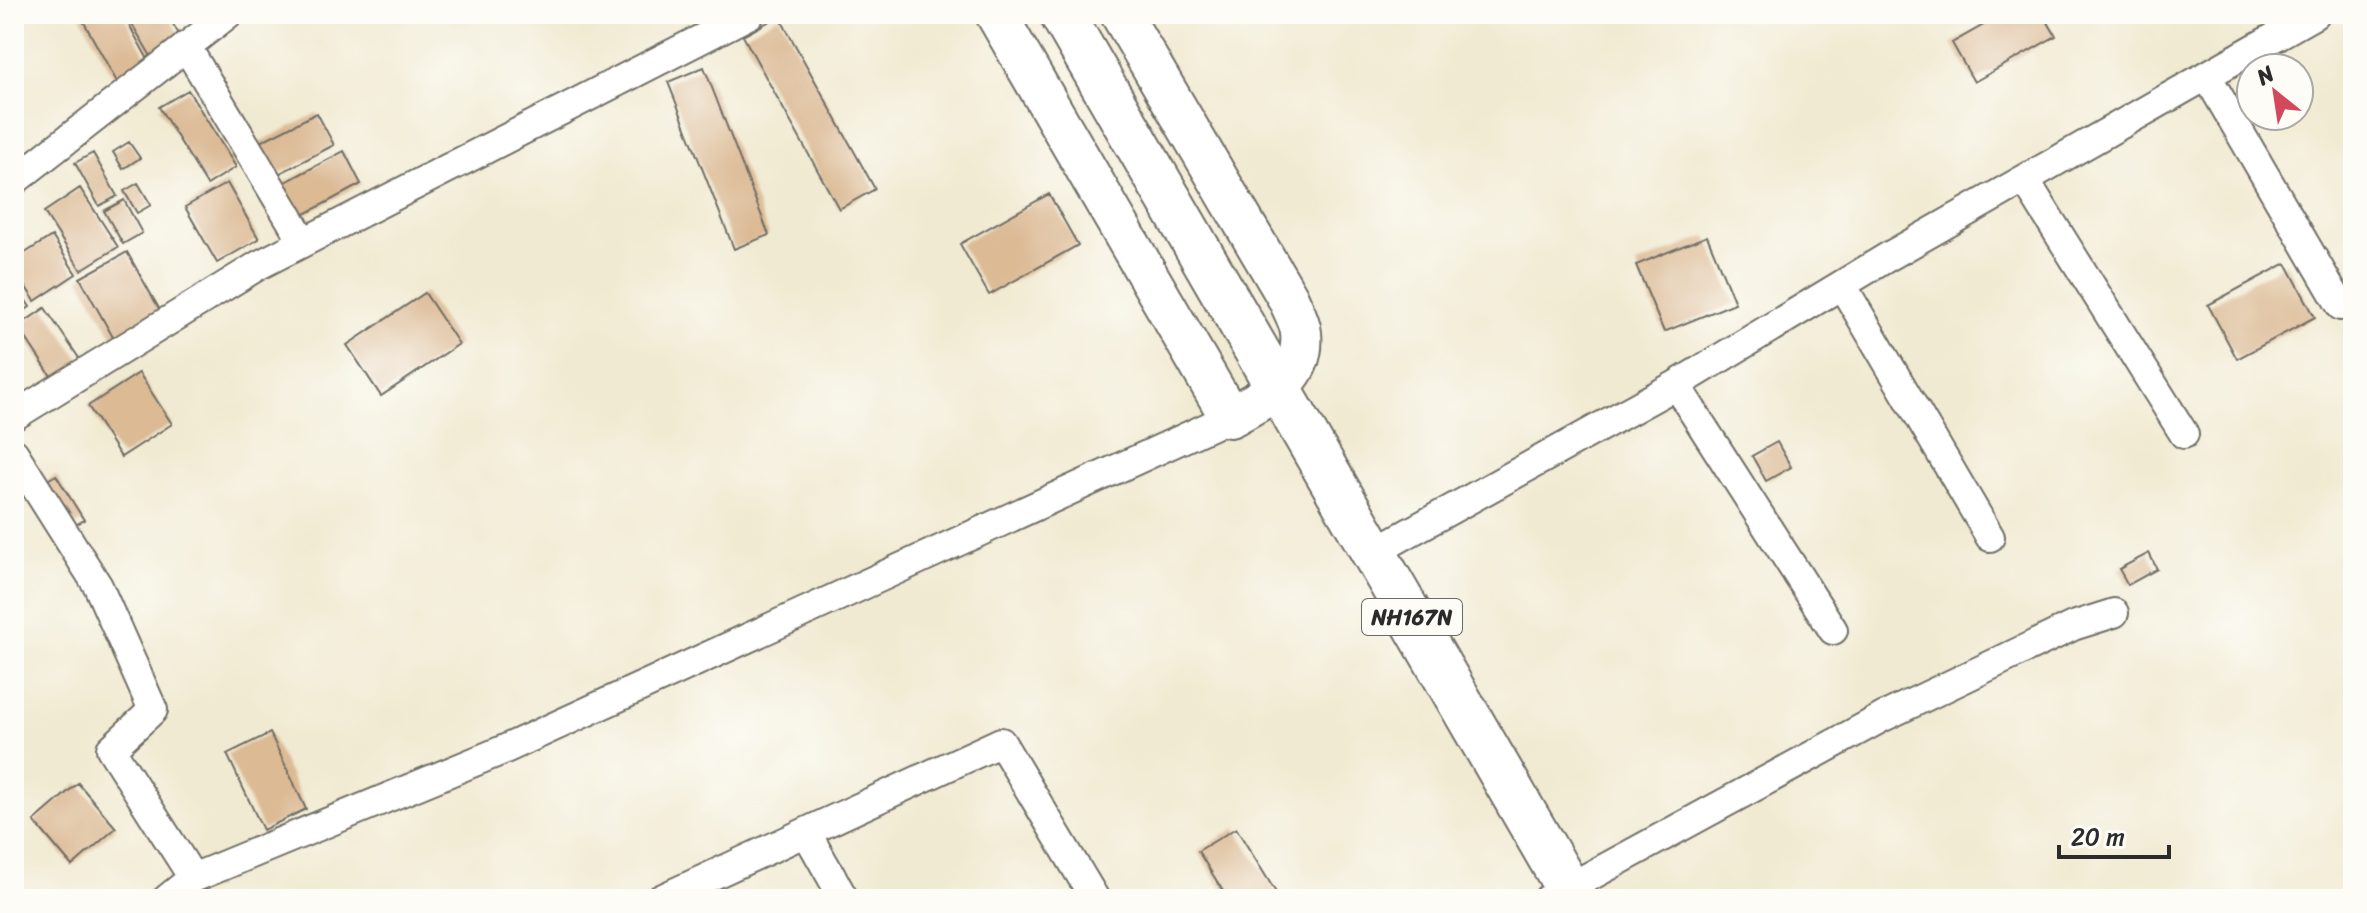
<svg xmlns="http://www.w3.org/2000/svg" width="2367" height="913" viewBox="0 0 2367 913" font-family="Sriracha,sans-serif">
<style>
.building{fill:#dbba94}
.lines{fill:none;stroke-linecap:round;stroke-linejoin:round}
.street-casing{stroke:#706e65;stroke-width:32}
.secondary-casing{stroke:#706e65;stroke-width:44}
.highway-casing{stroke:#706e65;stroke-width:48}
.street{stroke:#fff;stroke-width:28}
.secondary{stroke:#fff;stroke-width:40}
.highway{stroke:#fff;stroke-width:44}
.labels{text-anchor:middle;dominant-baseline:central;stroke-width:7;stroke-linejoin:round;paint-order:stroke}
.shield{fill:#fdfcf7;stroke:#6a6a68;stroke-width:2}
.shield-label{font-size:22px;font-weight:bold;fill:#2b2b2b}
</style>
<rect width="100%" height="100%" fill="#fdfcf7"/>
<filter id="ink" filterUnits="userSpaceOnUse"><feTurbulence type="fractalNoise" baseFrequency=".0125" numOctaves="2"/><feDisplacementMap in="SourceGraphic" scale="16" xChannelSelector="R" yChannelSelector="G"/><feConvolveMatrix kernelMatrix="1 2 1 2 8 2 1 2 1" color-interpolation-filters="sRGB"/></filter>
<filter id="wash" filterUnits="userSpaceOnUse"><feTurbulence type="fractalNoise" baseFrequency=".006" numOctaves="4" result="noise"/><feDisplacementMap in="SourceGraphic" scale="32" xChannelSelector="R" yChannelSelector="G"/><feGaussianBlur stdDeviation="1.8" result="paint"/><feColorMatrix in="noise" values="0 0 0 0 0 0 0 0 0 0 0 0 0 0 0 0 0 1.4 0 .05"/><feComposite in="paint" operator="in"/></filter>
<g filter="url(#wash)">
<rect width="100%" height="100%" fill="#f1ead2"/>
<g id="blocks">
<path class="building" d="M86 14H123L150 63 117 82 81 17Z
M126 14H167L183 41 152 58Z
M2003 14H2043L2056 36 1974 82 1952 43Z
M779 16 875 189 839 209 743 36Z
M704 67 769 235 734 249 668 82Z
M188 90 236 167 207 185 159 107Z
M317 113 334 145 271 178 254 145Z
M129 142 140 158 123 169 113 152Z
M344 151 361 184 294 220 276 187Z
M93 153 117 196 99 206 75 163Z
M138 183 151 205 137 213 124 191Z
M227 183 259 239 217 263 185 207Z
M80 188 118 247 81 270 44 212Z
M1049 194 1078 245 989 295 960 244Z
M124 200 142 233 123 244 104 211Z
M52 236 76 274 35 301 14 269V260Z
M1707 236 1735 303 1664 332 1636 265Z
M127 252 162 314 115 341 80 278Z
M2286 263 2315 317 2237 359 2208 305Z
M14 282 30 307 14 317Z
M425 293 459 344 381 396 347 345Z
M45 308 83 364 55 382 18 326Z
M139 373 172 424 121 457 88 406Z
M1777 442 1791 467 1766 481 1752 456Z
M56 475 84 520 57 536 29 491Z
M2149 553 2157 569 2128 585 2119 569Z
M270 733 306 809 263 830 227 754Z
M78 783 116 828 72 866 34 821Z
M1236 828 1280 899H1228L1198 851Z"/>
</g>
</g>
<g filter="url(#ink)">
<use href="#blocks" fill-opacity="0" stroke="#706e65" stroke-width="2"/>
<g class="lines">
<defs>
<path id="street" d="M186 46 303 241
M2207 76 2341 306
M2025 180 2184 434
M14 181 228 14
M1842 285 1990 537
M1676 385 1833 630
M14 416 259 265 750 14
M14 453 98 586 153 710 111 749 193 878
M1374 552 1676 385 1886 258 2315 14
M806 832 844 899
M167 899 193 878 503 750 1230 417
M661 899 1001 742 1095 899
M1548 899 1883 717 2073 626 2114 613"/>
<path id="secondary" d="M996 14 1230 417C1265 397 1306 380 1301 333 1300 321 1292 308 1288 298L1121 14"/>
<path id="highway" d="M1062 14 1574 899"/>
</defs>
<use href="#street" class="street-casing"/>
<use href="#secondary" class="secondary-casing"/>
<use href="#highway" class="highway-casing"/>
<use href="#street" class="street"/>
<use href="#secondary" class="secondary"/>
<use href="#highway" class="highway"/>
</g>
</g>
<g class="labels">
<rect class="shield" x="1362" y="599" width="100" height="36" rx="6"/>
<g class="shield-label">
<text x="1412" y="617">NH167N</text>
</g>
</g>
<rect width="2367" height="913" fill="none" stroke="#fdfcf7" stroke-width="48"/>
<g transform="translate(2275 92) rotate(330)"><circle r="38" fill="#fdfcf7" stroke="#a9a8a5" stroke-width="2"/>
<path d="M0-6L14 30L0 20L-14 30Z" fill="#d1495b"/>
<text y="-12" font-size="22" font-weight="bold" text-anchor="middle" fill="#2b2b2b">N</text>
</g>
<path d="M2059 845v12h110v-12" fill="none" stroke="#2b2b2b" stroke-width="4"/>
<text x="2071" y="845" font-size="24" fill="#2b2b2b" stroke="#fdfcf7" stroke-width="6" paint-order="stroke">20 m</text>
</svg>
